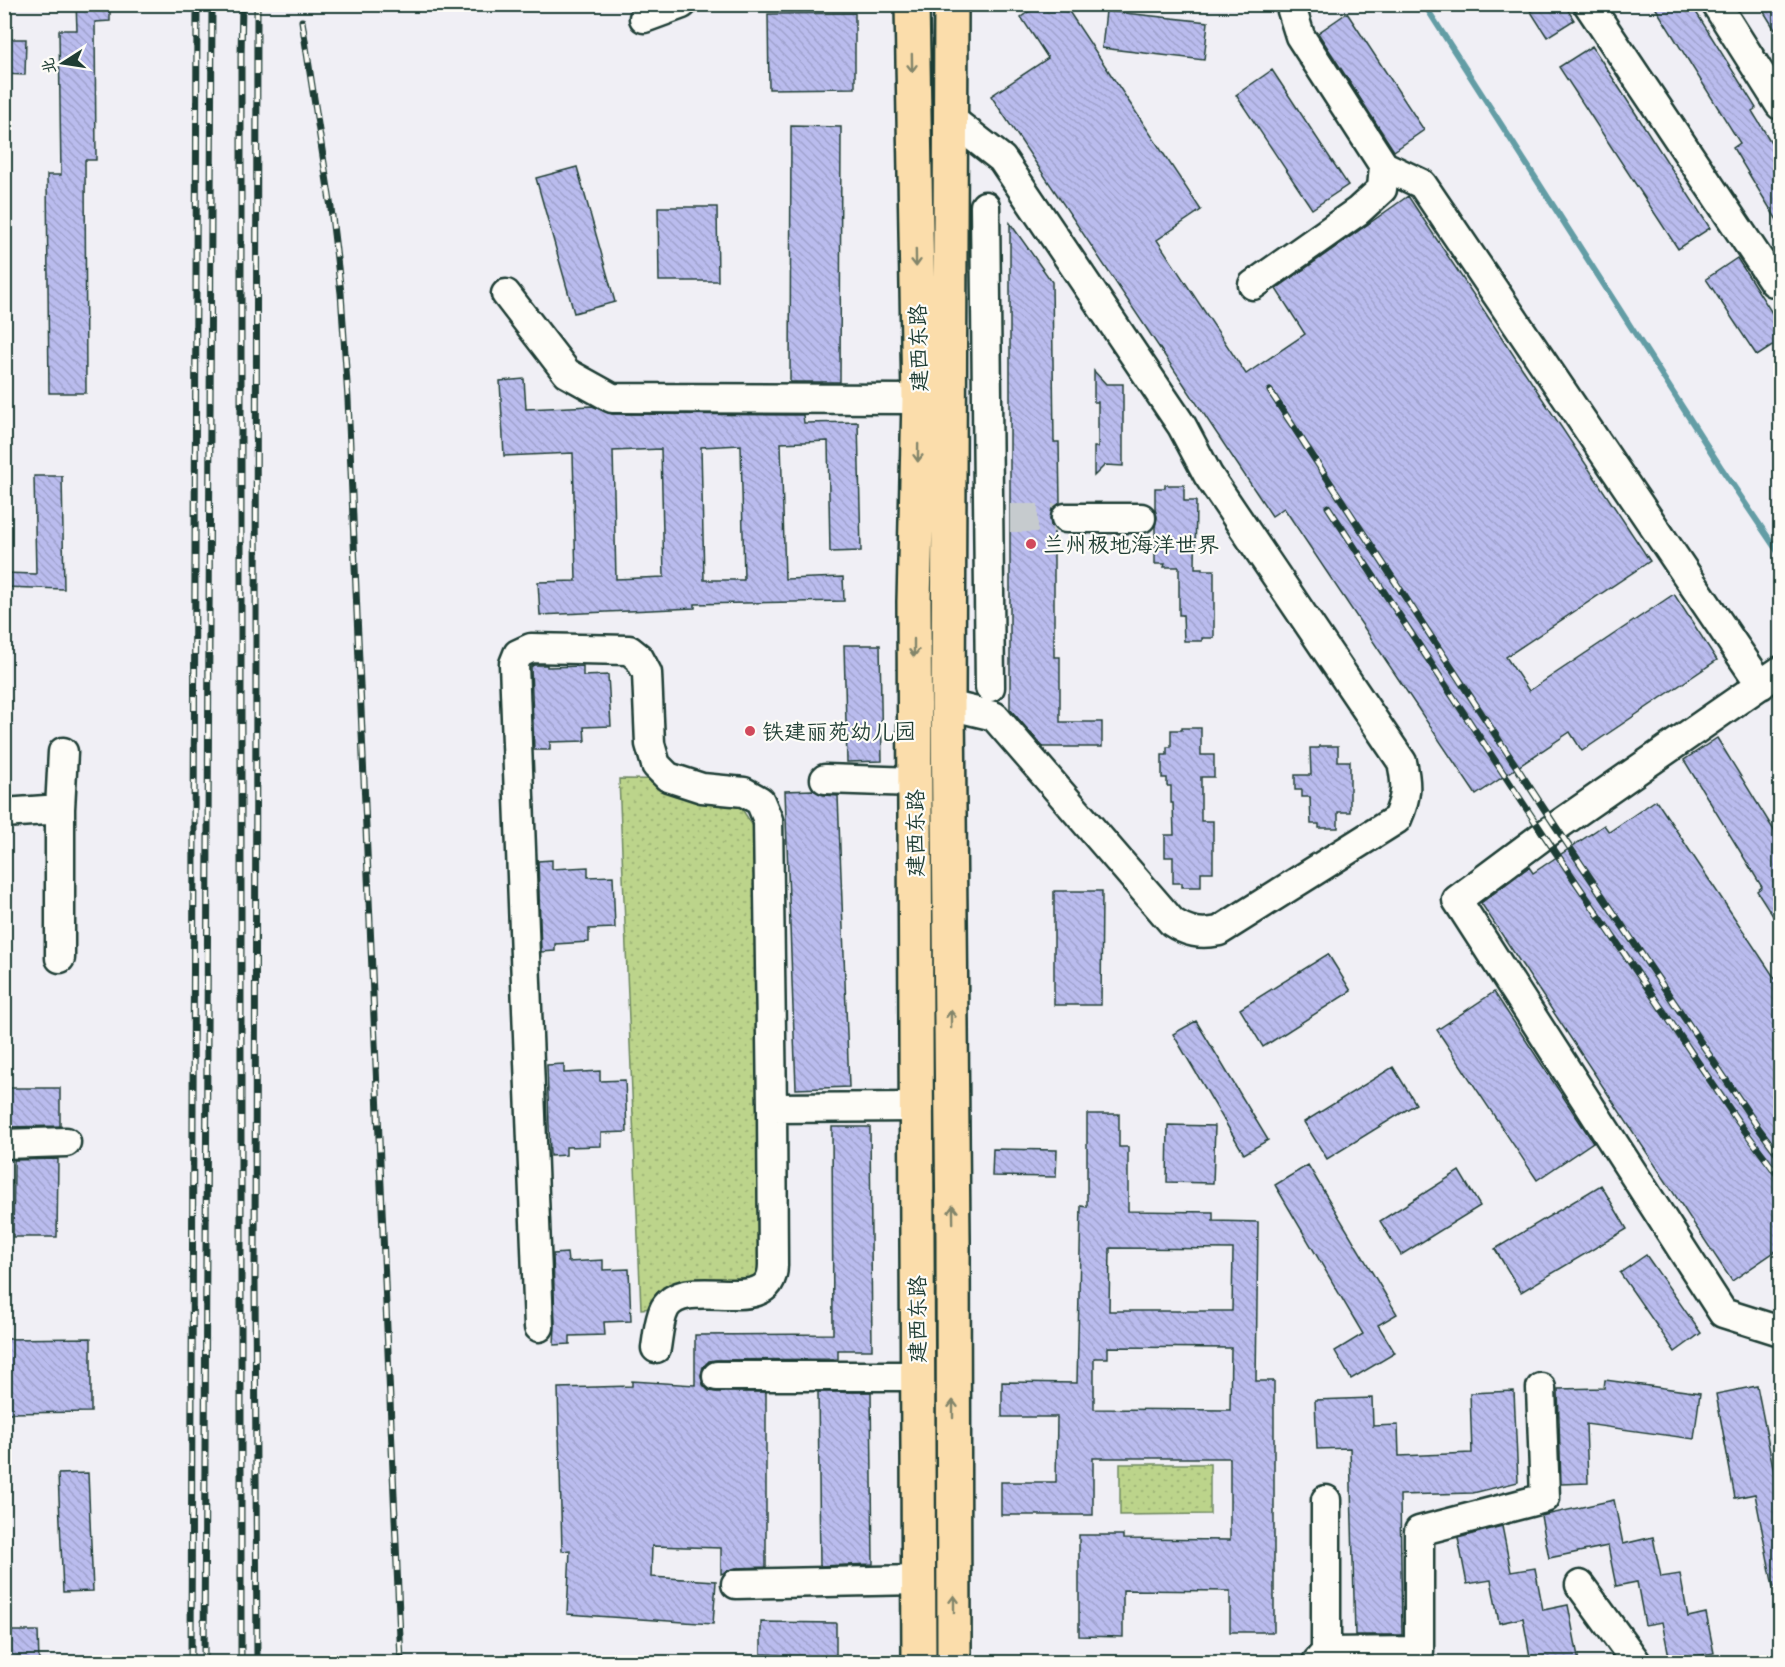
<svg xmlns="http://www.w3.org/2000/svg" width="1785" height="1667" viewBox="0 0 1785 1667" font-family="'Patrick Hand','LXGW WenKai TC',sans-serif">
<style>
.park{fill:url(#park-dots);stroke:#6e8860;stroke-width:1.5}
.lines{fill:none;stroke-linecap:round;stroke-linejoin:round}
.stream{stroke:#639da5;stroke-width:6}
.building{fill:url(#building-back-hatch);stroke:#1f3d34;stroke-width:1.5;fill-rule:evenodd}
.minor-tunnel{stroke:#c6cbce;stroke-width:28;stroke-dasharray:28 14;stroke-linecap:butt}
.minor-casing{stroke:#1f3d34;stroke-width:33}
.highway-casing{stroke:#1f3d34;stroke-width:38}
.minor{stroke:#fdfcf7;stroke-width:28}
.highway{stroke:#fbddab;stroke-width:33}
.rail-casing{stroke:#1f3d34;stroke-width:7}
.rail{stroke:#fdfcf7;stroke-width:4.5;stroke-dasharray:14;stroke-linecap:butt}
.oneway{stroke:#82856a}
.poi-dot{fill:#d1495b;stroke:#fdfcf7;stroke-width:2}
.labels{text-anchor:middle;dominant-baseline:central;stroke-width:4.5;stroke-linejoin:round;paint-order:stroke}
.street-label{font-size:22px;fill:#1f3d34;stroke:#fdfcf7}
.poi-label{font-size:22px;fill:#1f3d34;stroke:#fdfcf7;text-anchor:start}
</style>
<defs>
<pattern id="park-dots" width="8" height="8" patternUnits="userSpaceOnUse" patternTransform="scale(1.5)"><rect width="8" height="8" fill="#bcd48b"/><path d="M2 2h.1M6 6h.1" fill="none" stroke="#a1b779" stroke-width="1.8" stroke-linecap="round"/></pattern>
<pattern id="building-back-hatch" width="6" height="6" patternUnits="userSpaceOnUse" patternTransform="scale(1.5)"><rect width="6" height="6" fill="#babcee"/><path d="M-1 5l2 2M0 0l6 6M5-1l2 2" fill="none" stroke="#9fa2cd"/></pattern>
</defs>
<rect width="100%" height="100%" fill="#f0eff5"/>
<filter id="ink" filterUnits="userSpaceOnUse"><feTurbulence type="fractalNoise" baseFrequency=".0167" numOctaves="2"/><feDisplacementMap in="SourceGraphic" scale="12" xChannelSelector="R" yChannelSelector="G"/><feConvolveMatrix kernelMatrix="1 2 1 2 8 2 1 2 1" color-interpolation-filters="sRGB"/></filter>
<g filter="url(#ink)">
<path class="park" d="M619 779 723 780 753 826 762 1265 754 1278 655 1308 641 1309Z
M1120 1464H1210V1514L1120 1515Z"/>
<g class="lines">
<path class="stream" d="M1424 4 1722 469 1780 555"/>
</g>
<path class="building" d="M76 4H110V21L95 22 96 160H85L86 393H49L47 175H61L59 30H77Z
M1040 4H1064L1201 210 1157 240 1246 374 1305 334 1276 289 1408 196 1650 561 1506 657 1529 691 1674 594 1717 660 1582 751 1570 732 1476 795 1284 508 1272 516 991 96 1048 58 1021 17Z
M1526 4H1564L1574 20 1547 37Z
M1653 4H1691L1756 108 1752 111 1780 157V225L1733 148 1740 143Z
M1759 4H1780V38Z
M1106 11 1208 22 1204 60 1102 48Z
M855 13V88L769 89 768 14Z
M1347 13 1424 130 1394 151 1318 33Z
M4 39H26L25 75 4 74Z
M1592 46 1710 228 1678 249 1559 67Z
M1272 70 1348 185 1312 209 1236 95Z
M791 126 841 127 840 382H790Z
M577 167 615 302 574 313 536 178Z
M658 207H717L718 281H659Z
M1010 223 1052 282 1054 442H1059L1060 503 1052 509 1050 519 1051 526 1056 530H1054V657H1060V722H1102V747H1043L1010 709Z
M1737 258 1772 313 1780 307V341L1757 356 1706 279Z
M1094 371 1106 384H1123V466L1105 465 1094 476V447H1098V402H1094Z
M524 379 526 409 592 406 612 414 803 415 804 423 858 422 861 551 830 552 828 441 781 443 785 579 843 577 844 601 695 604V608L540 615 538 582 576 581 573 453 504 456 500 381ZM741 445 744 580H704L701 447ZM661 449 664 577 616 579 613 451Z
M34 476H62L64 589 4 587V573L36 574Z
M1165 485H1184V501H1196L1195 568H1202V570H1214V638H1202V641H1184L1183 615H1179V567H1164L1165 564H1155V527L1157 517 1155 509V488H1165Z
M844 645H880L882 761 847 762Z
M534 665H547V667L583 666V676L608 675 611 726 584 727 585 741 550 742V750H534L531 667Z
M1182 728H1201V755H1214V777H1201V821H1213V872H1201V887H1182V883H1173V857H1165V835H1174L1173 803H1171V786H1167V778H1162V755H1167V747H1171V730H1182Z
M1717 738 1780 840V927L1757 891 1762 887 1684 760Z
M1319 746H1338V761H1350V812H1338V828H1319V824H1311L1310 797H1302V790H1295V775H1311L1310 748H1319Z
M813 790 824 795 838 796 849 1087 796 1089 785 791Z
M1656 800 1780 986V1248L1732 1281 1481 903 1529 867 1533 873 1604 825 1609 832Z
M552 860V869L588 867V877L613 876 615 928 589 929V942L555 944V951L541 952 538 861Z
M1054 891H1102L1101 1005H1054Z
M1328 954 1351 991 1263 1047 1240 1009Z
M1494 992 1593 1142 1537 1180 1437 1030Z
M1196 1021 1268 1140 1244 1154 1173 1034Z
M564 1064V1073L600 1071V1081L625 1080 627 1132 601 1133V1146L566 1147V1155L550 1156 547 1065Z
M1393 1067 1416 1104 1327 1159 1304 1122Z
M4 1088H60V1126L4 1127Z
M1087 1114H1119V1147H1128V1211L1213 1212V1221L1258 1222 1256 1381H1274V1632H1230V1591L1123 1590V1637L1079 1636V1535H1123V1539L1230 1540V1458H1093V1515H1001V1482H1056L1057 1417H1002V1382L1077 1383 1081 1206 1087 1207ZM1110 1248 1233 1249 1232 1311H1109ZM1108 1347 1231 1348 1230 1410 1094 1409V1358H1108Z
M1168 1125 1215 1126 1213 1183 1167 1182Z
M832 1127H870L872 1350H838V1359L716 1360 709 1361 703 1367 701 1375 703 1385 709 1391 716 1392H766V1567L736 1568 721 1574V1548L652 1546 651 1577 716 1581 713 1624 567 1614 570 1550 562 1551 558 1388 632 1386V1381L695 1385V1335L833 1334Z
M993 1149 1057 1150 1056 1177 992 1176Z
M58 1159 57 1237H13L14 1160Z
M1308 1165 1397 1314 1378 1325 1395 1353 1351 1379 1335 1351 1363 1334 1275 1185Z
M1459 1171 1480 1206 1401 1255 1380 1221Z
M1601 1185 1627 1229 1521 1292 1495 1249Z
M567 1253 568 1262 603 1260V1270L629 1269 631 1321 604 1322 605 1335 570 1336V1344L554 1345 555 1326 553 1254Z
M1646 1255 1701 1333 1675 1352 1620 1273Z
M91 1338V1412L4 1413V1339Z
M1605 1380 1700 1393 1694 1439 1586 1424 1588 1483 1561 1484 1558 1389 1604 1388Z
M1757 1386 1776 1482H1780V1586L1773 1587 1755 1494 1735 1498 1716 1394Z
M1514 1391 1518 1482 1473 1493 1400 1495 1402 1635H1355L1350 1448 1317 1449 1315 1400 1372 1398 1373 1426 1398 1425 1399 1456 1472 1453 1470 1393Z
M818 1392H871L873 1564 820 1566Z
M88 1473 93 1591 63 1592 58 1474Z
M1614 1500 1623 1544 1653 1537 1661 1577 1680 1574 1688 1617 1706 1613 1714 1653 1670 1661 1662 1622 1645 1625 1637 1582 1616 1586 1608 1546 1549 1558 1541 1516Z
M1502 1526 1511 1572 1535 1568 1543 1610 1568 1605 1579 1662H1550L1549 1658 1531 1662 1523 1618 1499 1623 1491 1580 1467 1584 1458 1538Z
M761 1622 836 1623V1662H779V1655L761 1654Z
M4 1631H38L39 1662H4Z"/>
<g class="lines">
<path class="minor-tunnel" d="M1010 518H1066"/>
<defs>
<path id="minor" d="M1290 4 1300 36 1384 166 1422 184 1761 685
M1588 4 1774 282 1780 277
M1716 4 1780 105
M644 18 682 4
M985 206 990 687
M1253 285 1358 211 1382 189 1384 166
M506 294 567 373 612 398 919 399
M1066 518H1141
M1780 671 1544 835 1457 900 1723 1313 1780 1331
M948 705 994 716 1172 922C1187 932 1200 935 1219 931L1397 819C1407 796 1407 785 1402 762L1208 475 1182 426 1002 159 951 119
M825 779 915 782
M4 813 60 809
M60 958V809L63 752
M4 1144 66 1142
M539 1327 514 664 518 654 531 648 629 650 639 658 647 673 650 744 656 765 668 777 702 788 744 792 760 801 768 820 772 1108
M656 1348C658 1336 659 1319 665 1308 687 1272 772 1321 773 1265L772 1108 915 1107
M717 1376H917
M736 1584 918 1580
M1580 1585 1636 1662
M1326 1652 1419 1651V1531L1545 1498 1541 1388
M1317 1662 1326 1652V1500"/>
<path id="highway" d="M912 4 919 399 914 602 919 1662
M951 4 948 705 953 1240 954 1662"/>
</defs>
<use href="#minor" class="minor-casing"/>
<use href="#highway" class="highway-casing"/>
<use href="#minor" class="minor"/>
<use href="#highway" class="highway"/>
<defs>
<path id="rail" d="M257 4 255 1282 257 1662
M302 21 331 208 341 293 348 399 401 1662
M1270 391 1556 827 1757 1126 1780 1157
M1328 507 1544 835 1739 1123 1780 1178
M191 1662 197 4
M204 1662 212 4
M241 1662V57L242 4"/>
</defs>
<use href="#rail" class="rail-casing"/>
<use href="#rail" class="rail"/>
</g>
<defs><path id="oneway-shaft" d="M-6 0H5M1.5-3L5.5 0L1.5 3" fill="none" stroke-width="1.6" stroke-linecap="round" stroke-linejoin="round" transform="scale(1.5)"/></defs>
<g class="oneway">
<use href="#oneway-shaft" transform="translate(912 63) rotate(89)"/>
<use href="#oneway-shaft" transform="translate(916 258) rotate(89)"/>
<use href="#oneway-shaft" transform="translate(918 453) rotate(91)"/>
<use href="#oneway-shaft" transform="translate(914 648) rotate(90)"/>
<use href="#oneway-shaft" transform="translate(951 1019) rotate(-91)"/>
<use href="#oneway-shaft" transform="translate(953 1214) rotate(-91)"/>
<use href="#oneway-shaft" transform="translate(953 1409) rotate(-90)"/>
<use href="#oneway-shaft" transform="translate(954 1604) rotate(-90)"/>
</g>
</g>
<g class="poi-dot">
<circle cx="1031" cy="544" r="6"/>
<circle cx="750" cy="731" r="6"/>
</g>
<g class="labels">
<g class="street-label">
<text transform="translate(918 348) rotate(-91)">建西东路</text>
<text transform="translate(915 833) rotate(-90)">建西东路</text>
<text transform="translate(917 1319) rotate(-90)">建西东路</text>
</g>
<g class="poi-label">
<text x="1043" y="544">兰州极地海洋世界</text>
<text x="762" y="731">铁建丽苑幼儿园</text>
</g>
</g>
<rect width="1785" height="1667" fill="none" stroke="#fdfcf7" stroke-width="24"/>
<rect x="12" y="12" width="1761" height="1643" fill="none" stroke="#1f3d34" stroke-width="2" filter="url(#ink)"/>
<g transform="translate(63 63) rotate(258)" stroke="#fdfcf7" stroke-width="4.5" paint-order="stroke">
<path d="M0-4.5L10 22L0 15L-10 22Z" fill="#1f3d34"/>
<text y="-9" font-size="16" font-weight="bold" text-anchor="middle" fill="#1f3d34">北</text>
</g>
</svg>
